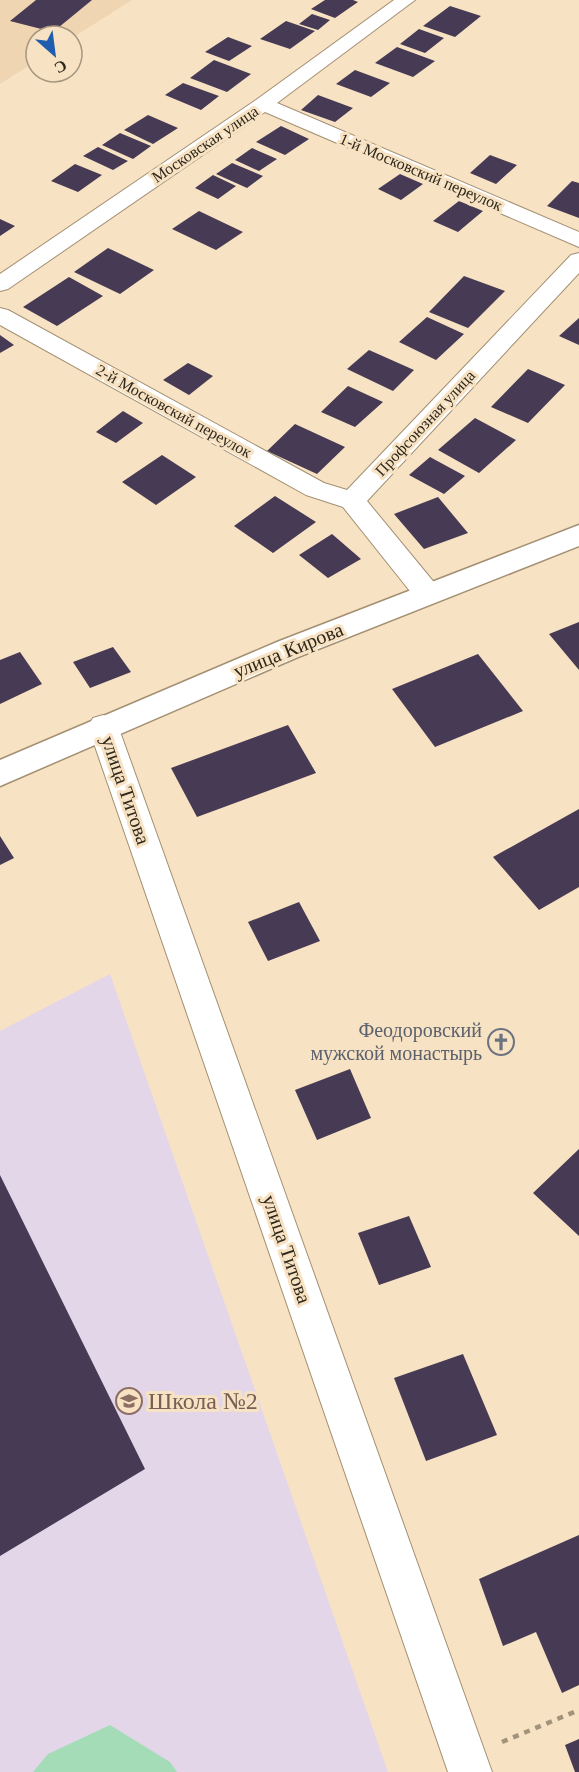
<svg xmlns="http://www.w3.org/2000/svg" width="579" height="1772" viewBox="0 0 579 1772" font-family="Georgia,serif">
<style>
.built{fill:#efd5b1}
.education{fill:#e3d6e9}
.green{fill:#a4dcb7}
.building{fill:#463a54}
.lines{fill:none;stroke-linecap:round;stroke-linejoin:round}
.minor-casing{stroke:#a39073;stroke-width:2}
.tertiary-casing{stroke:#a39073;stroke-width:3}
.path{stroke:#a2937c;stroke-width:4.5;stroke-dasharray:6 6;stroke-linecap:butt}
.minor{fill:#fff;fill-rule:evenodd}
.tertiary{fill:#fff;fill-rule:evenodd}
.labels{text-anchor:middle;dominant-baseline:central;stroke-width:6;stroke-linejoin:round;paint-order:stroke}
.far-street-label{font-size:16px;fill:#2e271b;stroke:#f7e2c3}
.street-label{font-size:20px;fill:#2e271b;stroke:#f7e2c3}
.worship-label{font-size:20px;fill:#5b616d;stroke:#f7e2c3;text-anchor:end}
.near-education-label{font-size:24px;fill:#785e54;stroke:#f7e2c3;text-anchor:start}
</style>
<rect width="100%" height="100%" fill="#f7e2c3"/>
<path class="built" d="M0 0H132L72 38V36H36V61L0 84Z"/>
<path class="education" d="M110 974 388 1772H0V1031Z"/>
<path class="green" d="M110 1725 170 1762 177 1772H33L48 1754Z"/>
<path class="building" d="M36 0H92L53 32 10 21Z
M325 0H353L358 2 335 18 311 9Z
M450 6 481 16 455 37 423 26Z
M312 14 330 20 318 30 299 24Z
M286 21 315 31 290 49 260 39Z
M419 29 444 38 425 53 400 44Z
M228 37 252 46 229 61 205 52Z
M397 47 435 61 413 77 375 63Z
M214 60 251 74 227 92 190 78Z
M355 70 390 83 371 97 336 84Z
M183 83 219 96 201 110 165 95Z
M318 95 353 108 335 122 301 110Z
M148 115 178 128 153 144 124 130Z
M281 126 309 139 285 155 256 142Z
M120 133 151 146 133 159 102 145Z
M98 147 128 161 113 170 83 156Z
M252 148 277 159 259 171 235 160Z
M490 155 517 165 496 184 470 173Z
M232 163 263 176 247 188 216 174Z
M75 164 102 175 78 192 51 181Z
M400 174 423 184 401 200 378 189Z
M213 175 236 186 218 199 195 188Z
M572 181 579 183V218L547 206Z
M459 201 483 211 458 232 433 221Z
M199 211 243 232 216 250 172 229Z
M0 219 15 226 0 236Z
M108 248 154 270 120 294 74 272Z
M464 276 505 291 468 328 429 312Z
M69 277 103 296 57 326 23 307Z
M427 317 464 334 436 360 399 342Z
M579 318V345L559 336Z
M0 335 14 345 0 353Z
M369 350 414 370 393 391 347 369Z
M188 363 213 376 189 395 163 380Z
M528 369 565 385 528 423 491 407Z
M348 386 383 402 355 427 321 412Z
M123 411 143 423 116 443 96 432Z
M475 418 516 440 479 473 438 450Z
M295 424 345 447 317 474 267 451Z
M162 455 196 477 156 505 122 482Z
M430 457 465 476 444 494 409 475Z
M275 496 316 522 273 553 234 526Z
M438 497 468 533 424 549 394 514Z
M332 534 361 559 328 578 299 555Z
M579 622V670L549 634Z
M113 647 131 672 90 688 73 662Z
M20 652 42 684 0 704V660Z
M478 654 523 711 435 747 392 689Z
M288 725 316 773 197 817 171 768Z
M579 809V887L539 910 493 857Z
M0 836 14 858 0 865Z
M299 902 320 941 268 961 248 922Z
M350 1069 371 1118 317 1140 295 1090Z
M579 1149V1236L533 1193Z
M0 1175 145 1469 0 1556Z
M409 1216 431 1267 379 1285 358 1233Z
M463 1354 497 1435 426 1461 394 1378Z
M579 1535V1685L562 1693 536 1632 503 1646 479 1579Z
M579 1739V1772H575L565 1745Z"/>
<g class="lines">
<defs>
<path id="minor" d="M394 0H415L277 103 579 232V247L265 112 8 289 0 291V274L256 100Z
M579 253V273L367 501 437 586 441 593 437 600 427 603 417 600 343 507 306 495 0 325V308L8 310 324 483 347 490 571 255Z
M103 715 113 718 118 726 492 1772H448L88 726 93 718Z"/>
<path id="tertiary" d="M579 525V546L298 657 0 786V760L277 642Z"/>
</defs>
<use href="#minor" class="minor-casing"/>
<use href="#tertiary" class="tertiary-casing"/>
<path class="path" d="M502 1742 579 1710"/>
<use href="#minor" class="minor"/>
<use href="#tertiary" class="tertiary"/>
</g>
<defs>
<symbol id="church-ring" viewBox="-11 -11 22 22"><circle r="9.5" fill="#f7e2c3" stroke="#6b7280" stroke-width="1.5"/><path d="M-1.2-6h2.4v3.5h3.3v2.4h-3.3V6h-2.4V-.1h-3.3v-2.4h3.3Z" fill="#6b7280"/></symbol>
<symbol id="school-ring" viewBox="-11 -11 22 22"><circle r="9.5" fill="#f7e2c3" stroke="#8d6e63" stroke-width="1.5"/><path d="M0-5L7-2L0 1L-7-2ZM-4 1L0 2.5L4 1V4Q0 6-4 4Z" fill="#8d6e63"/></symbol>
</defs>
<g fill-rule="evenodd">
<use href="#church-ring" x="486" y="1027" width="30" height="30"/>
<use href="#school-ring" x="114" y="1386" width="30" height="30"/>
</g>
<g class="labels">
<g class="far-street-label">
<text transform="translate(205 144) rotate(-34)">Московская улица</text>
<text transform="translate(421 172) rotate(23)">1-й Московский переулок</text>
<text transform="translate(174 411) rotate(29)">2-й Московский переулок</text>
<text transform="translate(425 423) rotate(-47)">Профсоюзная улица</text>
</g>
<g class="street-label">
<text transform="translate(288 650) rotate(-22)">улица Кирова</text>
<text transform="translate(126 790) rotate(71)">улица Титова</text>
<text transform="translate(287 1249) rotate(71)">улица Титова</text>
</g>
<g class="worship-label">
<text x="482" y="1030">Феодоровский<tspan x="482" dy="23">мужской монастырь</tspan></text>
</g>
<g class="near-education-label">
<text x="148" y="1401">Школа №2</text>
</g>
</g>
<g transform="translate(54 54) rotate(152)"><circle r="28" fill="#f7e2c3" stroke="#a79780" stroke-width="1.5"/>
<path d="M0-4.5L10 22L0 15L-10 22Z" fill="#1f5dae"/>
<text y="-9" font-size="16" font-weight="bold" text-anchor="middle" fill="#2e271b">С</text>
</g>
</svg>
